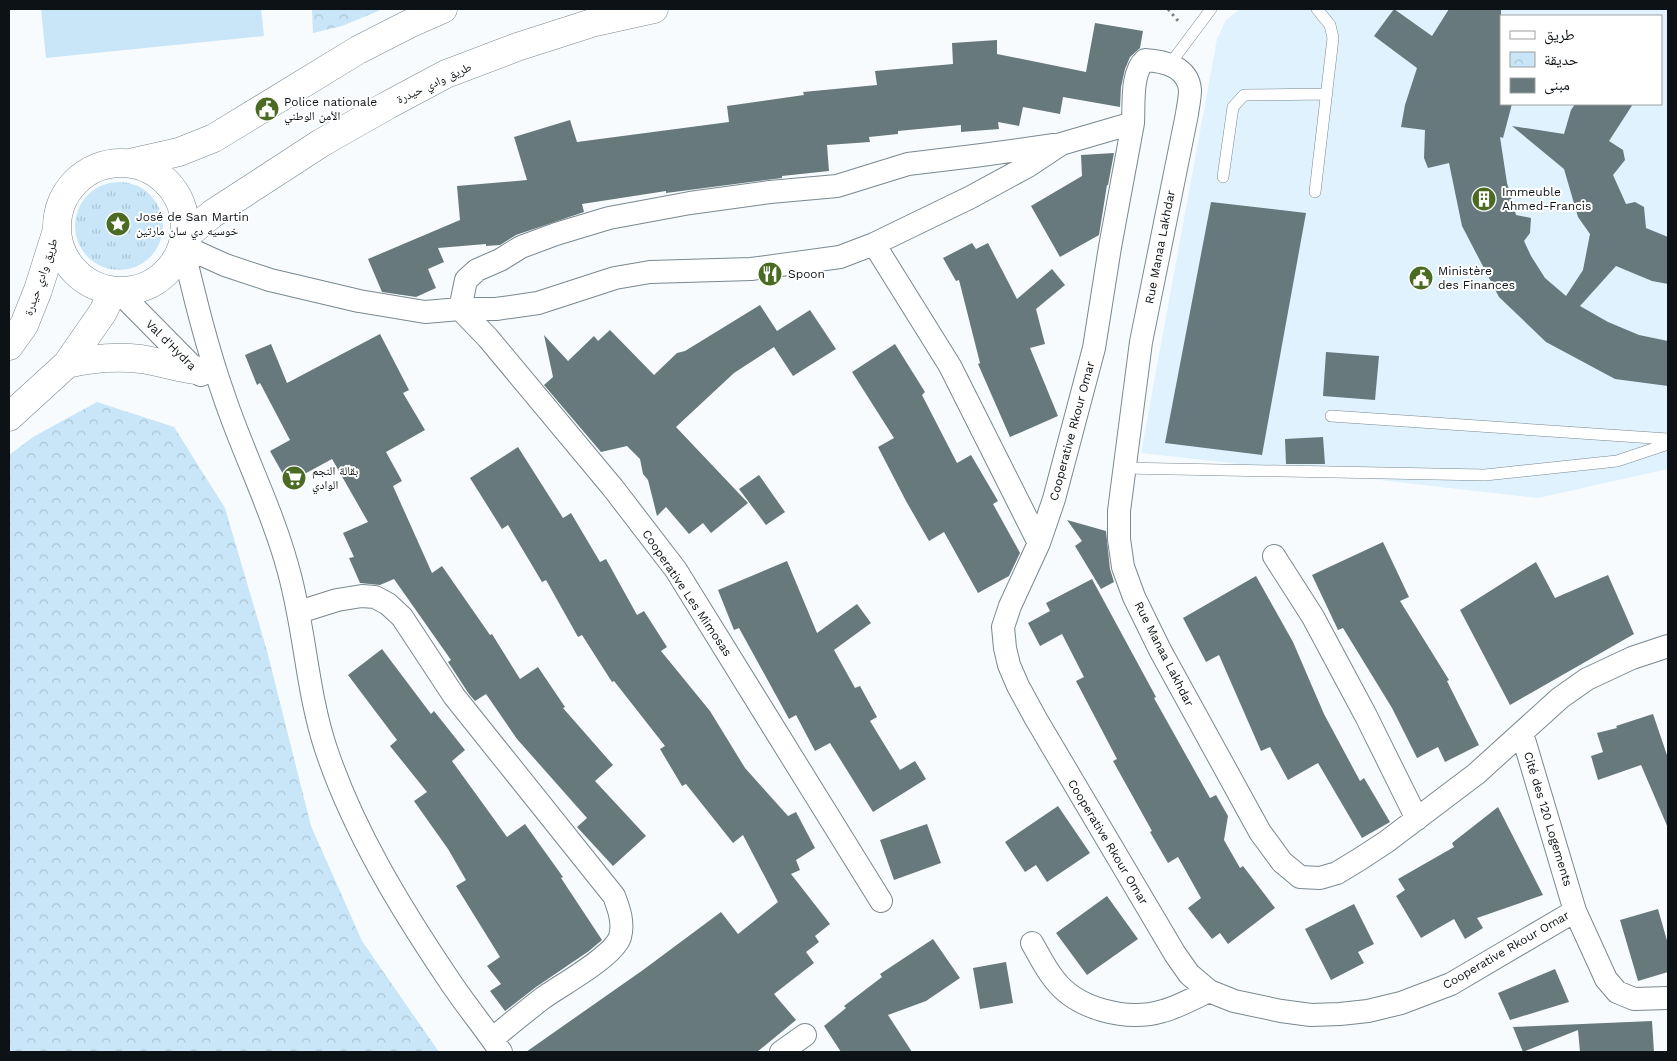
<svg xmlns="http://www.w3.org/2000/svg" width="1677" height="1061" viewBox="0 0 1677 1061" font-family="'Work Sans','Noto Naskh Arabic',sans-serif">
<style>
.built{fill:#dff2fe;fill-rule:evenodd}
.grass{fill:url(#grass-tufts)}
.park{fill:url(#park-crowns)}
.pitch{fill:#c8e6f7}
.building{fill:#67797d}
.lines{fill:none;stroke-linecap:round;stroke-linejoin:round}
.lane-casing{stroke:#798891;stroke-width:12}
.street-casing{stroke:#798891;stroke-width:24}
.secondary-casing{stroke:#798891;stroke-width:29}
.path{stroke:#7b8083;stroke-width:3;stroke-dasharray:2.5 4;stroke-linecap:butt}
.lane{stroke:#fff;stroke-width:11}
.street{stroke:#fff;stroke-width:22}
.secondary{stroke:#fff;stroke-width:28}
.labels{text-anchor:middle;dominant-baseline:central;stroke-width:4;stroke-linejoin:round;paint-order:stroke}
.street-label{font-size:12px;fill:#0c1215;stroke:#fff}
.poi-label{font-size:12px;fill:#0c1215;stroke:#fff;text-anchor:start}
</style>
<defs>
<pattern id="grass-tufts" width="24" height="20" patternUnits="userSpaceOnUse" patternTransform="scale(1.25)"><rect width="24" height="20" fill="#c8e6f7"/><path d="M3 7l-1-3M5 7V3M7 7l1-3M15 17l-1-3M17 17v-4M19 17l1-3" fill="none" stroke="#abc4d3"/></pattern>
<pattern id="park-crowns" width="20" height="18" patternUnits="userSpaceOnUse" patternTransform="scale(1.25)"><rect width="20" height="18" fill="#c8e6f7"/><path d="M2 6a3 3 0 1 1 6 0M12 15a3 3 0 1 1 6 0" fill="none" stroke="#abc4d3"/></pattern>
</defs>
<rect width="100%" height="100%" fill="#f7fbfd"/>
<path class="built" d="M1240 9H1668V469L1538 498 1141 453 1217 39 1226 20ZM1501 16H1661V104H1501Z"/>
<path class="grass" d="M75 226a44 44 0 1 1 88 0a44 44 0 1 1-88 0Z"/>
<path class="park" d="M312 9H383L342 26 313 33Z
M97 402 174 427 225 508 267 651 311 826 362 941 439 1052H9V455L33 437Z"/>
<path class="pitch" d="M41 9H261L264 36 46 58Z"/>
<path class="building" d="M1394 9 1432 36 1449 9H1501V104H1512L1503 138 1500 137 1507 183 1516 215 1531 218 1530 233 1524 241 1531 256 1545 278 1566 296 1583 270 1590 234 1578 217 1564 169 1512 126 1564 134 1571 110 1575 104H1633L1609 141 1623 150 1625 160 1613 175 1626 204 1635 202 1644 207 1646 228 1668 237V284L1652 281 1616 266 1580 306 1608 322 1639 335 1668 341V386L1615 379 1546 342 1499 297 1462 226 1449 163 1428 168 1424 158 1425 130 1401 127 1405 105 1417 68 1374 36Z
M1095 23 1143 31 1140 48 1130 57 1125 69 1121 87 1120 107 1063 97 1060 114 1023 107 1019 126 998 122 999 129 961 132V125L898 131V134L869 137 870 142 827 145 829 171 782 176V178L666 193V191L582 204 584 212 516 235 500 245 486 246V244L438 248 444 262 428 269 436 288 416 297 382 292 368 259 460 220 457 186 527 180 514 137 570 120 577 142 729 122 727 106 804 95 803 92 877 85 875 71 953 64 952 43 997 40V54L1086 72Z
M1114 153 1108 185H1107L1099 235 1060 257 1031 206 1082 176 1081 155Z
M1211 202 1306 213 1262 455 1165 443Z
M972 243 976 249 988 243 1017 299 1052 269 1065 285 1036 309 1045 344 1030 348 1058 416 1010 437 978 364 980 363 959 280 956 281 943 258Z
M760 305 777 331 810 310 836 349 793 376 774 347 734 373 676 427 748 503 711 533 703 523 689 534 666 507 657 516 648 480 643 474 640 459 627 446 601 452 544 385 553 377 544 335 568 361 594 336 598 341 610 330 654 375 677 353 685 351Z
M380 334 409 390 403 393 425 430 386 452 402 481 393 486 432 573 442 566 490 635 492 634 520 679 538 667 565 707 563 708 613 765 595 781 646 836 613 866 577 827 587 818 517 739 486 694 475 701 469 694 448 662 451 660 394 579 380 585 360 583 349 558 354 557 343 533 368 522 332 459 288 483 270 451 290 440 260 383 257 385 245 355 271 344 287 383Z
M895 344 925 392 922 395 957 463 971 455 998 501 993 504 1020 553 1009 576 978 593 944 532 929 541 906 501 878 447 894 438 852 372Z
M1326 352 1379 356 1375 400 1323 396Z
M1323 437 1325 464H1286L1285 439Z
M518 447 563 518 571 513 600 562 606 559 637 615 644 611 667 647 661 651 710 711 745 768 788 816 796 812 815 848 796 860 800 870 791 874 830 924 815 936 819 942 806 952 814 963 774 994 796 1020 757 1052H526L643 970 721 912 738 934 778 902 743 835 733 843 686 784 682 786 660 749 665 746 614 681 612 682 582 635 578 637 546 580 542 582 508 525 502 529 470 478Z
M759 475 785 512 766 525 739 489Z
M1067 520 1106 531 1110 569 1114 582 1101 589 1075 546 1082 541Z
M1383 542 1409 597 1400 601 1449 680 1447 681 1479 745 1445 762 1438 747 1417 758 1392 708 1343 628 1338 630 1312 575Z
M787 561 817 633 857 604 871 623 834 650 855 688 860 686 877 717 870 721 900 770 915 761 926 779 873 812 830 743 815 751 796 715 789 719 739 628 734 630 718 590Z
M1536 562 1555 598 1608 575 1634 634 1510 705 1460 610Z
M1256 576 1293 642 1324 714 1360 781 1364 778 1390 822 1362 838 1318 763 1288 780 1270 747 1261 751 1219 655 1206 662 1183 618Z
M1092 579 1156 697 1154 698 1210 798 1216 795 1228 816 1224 840 1240 868 1243 866 1275 908 1228 944 1220 933 1212 939 1188 908 1201 898 1178 857 1168 863 1150 832 1152 831 1113 761 1117 759 1076 681 1084 677 1062 634 1040 646 1028 623 1050 611 1046 603Z
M382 649 431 714 434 711 465 750 452 761 507 837 525 824 563 877 561 878 602 940 589 951 536 987 505 1011 490 991 501 984 487 966 500 957 456 886 466 880 448 849 414 801 427 792 390 746 397 740 348 675Z
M1653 714 1668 758V828L1641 765 1598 780 1591 756 1603 752 1597 733 1617 728 1616 726Z
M1058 806 1090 853 1047 882 1036 865 1025 872 1005 842Z
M1498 807 1543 895 1477 918 1483 928 1465 939 1454 919 1421 938 1396 896 1405 890 1398 879 1454 847 1452 843Z
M927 824 941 863 894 880 880 840Z
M1107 896 1138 939 1087 975 1056 933Z
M1354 904 1374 944 1358 952 1364 963 1331 980 1305 929Z
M1658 909 1668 944V972L1638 981 1620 920Z
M933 939 960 978 926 1001 888 1015 912 1052H841L824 1026 846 1008 844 1006 882 977 880 974Z
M1006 962 1013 1003 980 1009 973 968Z
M1555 969 1569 1002 1510 1020 1498 993Z
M1652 1021 1654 1052H1580L1578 1030 1523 1052 1513 1027Z"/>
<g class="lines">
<defs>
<path id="lane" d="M1170 64 1211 9
M1223 177 1233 107 1244 95 1327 94
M1315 192 1333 38 1330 25 1317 9
M1331 416 1668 439
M1123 468 1485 475 1617 461 1668 444"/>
<path id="street" d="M1133 123C1134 105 1131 72 1145 60 1164 61 1188 67 1190 90 1190 98 1188 106 1187 114L1141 342 1119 511V539L1123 567 1134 597 1160 650 1260 832 1282 862 1300 877 1320 878 1337 873 1360 859 1386 842 1476 774 1560 698 1587 679 1632 658 1668 646
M874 244 950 366 1039 543
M183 246 225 265 270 280 359 301 425 312 460 309H496L538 303 615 278 650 272 751 269 840 257 874 244 971 197 1028 166 1061 144 1133 123 1110 247 1094 348 1054 499 1039 543 1010 606 1003 627 1005 648 1009 665 1018 686 1036 719 1175 954 1189 974 1209 991 1234 1001 1281 1011 1311 1015 1340 1014 1368 1011 1401 1003 1451 984 1575 911
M183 248C195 298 207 348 224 396 243 453 271 507 287 565 305 625 306 689 326 749 353 830 400 907 447 977 464 1003 484 1027 501 1052
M119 292 201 375
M460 309 488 338 613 488 676 570 881 901
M460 309 466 280 477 270 500 260 521 247 556 234 609 218 690 203 770 192 837 186 908 164 982 155 1054 145
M1274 556 1313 617 1366 716 1417 819
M299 612 337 600 362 596 375 597 388 604 402 617 454 696 614 896C619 909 624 923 620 937 613 957 561 985 543 998 526 1011 509 1025 492 1039
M1522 733 1575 911 1606 979 1617 992 1634 999 1668 998
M1032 943C1039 955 1045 968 1054 979 1076 1009 1127 1022 1163 1011 1178 1007 1194 998 1209 991
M781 1052 805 1035"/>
<path id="secondary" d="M57 227a64 64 0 1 1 128 0a64 64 0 1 1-128 0Z
M130 163 179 152 214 138 358 50 409 24 443 9
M186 236 212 214 321 143 388 105 446 74 517 47 595 22 654 9
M9 346 24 325 38 290 56 233
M67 364C92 358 115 356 141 359 159 362 177 367 195 370
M9 417 67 364 103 312 113 291"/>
</defs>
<use href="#lane" class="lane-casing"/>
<use href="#street" class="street-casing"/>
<use href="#secondary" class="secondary-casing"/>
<path class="path" d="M1168 9 1179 22"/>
<use href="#lane" class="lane"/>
<use href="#street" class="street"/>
<use href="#secondary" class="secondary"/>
</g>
<defs>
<symbol id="civic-disc" viewBox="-11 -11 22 22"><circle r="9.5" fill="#4a6b21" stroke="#fff"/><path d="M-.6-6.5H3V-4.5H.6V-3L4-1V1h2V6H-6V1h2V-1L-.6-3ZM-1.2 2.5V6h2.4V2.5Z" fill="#fff"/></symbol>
<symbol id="building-disc" viewBox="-11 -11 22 22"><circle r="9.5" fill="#4a6b21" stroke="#fff"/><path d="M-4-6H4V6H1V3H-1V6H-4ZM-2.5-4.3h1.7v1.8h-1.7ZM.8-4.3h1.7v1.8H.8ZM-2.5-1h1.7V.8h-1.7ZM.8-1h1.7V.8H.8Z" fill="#fff"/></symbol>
<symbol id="sight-disc" viewBox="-11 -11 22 22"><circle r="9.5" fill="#4a6b21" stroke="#fff"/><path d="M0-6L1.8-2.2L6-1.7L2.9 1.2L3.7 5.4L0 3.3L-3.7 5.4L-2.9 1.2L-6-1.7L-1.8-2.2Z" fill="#fff"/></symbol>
<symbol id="restaurant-disc" viewBox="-11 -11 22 22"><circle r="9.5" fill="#4a6b21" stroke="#fff"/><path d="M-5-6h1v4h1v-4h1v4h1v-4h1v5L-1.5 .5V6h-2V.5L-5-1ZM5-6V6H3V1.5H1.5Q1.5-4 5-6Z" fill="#fff"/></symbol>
<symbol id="supermarket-disc" viewBox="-11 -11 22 22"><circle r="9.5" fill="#4a6b21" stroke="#fff"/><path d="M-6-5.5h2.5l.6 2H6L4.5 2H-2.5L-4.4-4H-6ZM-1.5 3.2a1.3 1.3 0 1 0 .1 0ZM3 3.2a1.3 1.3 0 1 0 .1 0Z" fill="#fff"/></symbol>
</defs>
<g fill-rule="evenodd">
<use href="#civic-disc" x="253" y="95" width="28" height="28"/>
<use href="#building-disc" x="1470" y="185" width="28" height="28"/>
<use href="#sight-disc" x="104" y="210" width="28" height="28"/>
<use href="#restaurant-disc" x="756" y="260" width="28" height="28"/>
<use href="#civic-disc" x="1407" y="264" width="28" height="28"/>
<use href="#supermarket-disc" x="280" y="464" width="28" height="28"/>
</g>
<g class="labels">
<g class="street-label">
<text transform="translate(434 83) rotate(-25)">طريق وادي حيدرة</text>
<text transform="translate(1160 247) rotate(-79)">Rue Manaa Lakhdar</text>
<text transform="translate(41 277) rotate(-71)">طريق وادي حيدرة</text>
<text transform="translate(171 345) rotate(45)">Val d'Hydra</text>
<text transform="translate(1072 431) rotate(-75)">Cooperative Rkour Omar</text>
<text transform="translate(687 593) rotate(56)">Cooperative Les Mimosas</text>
<text transform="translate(1164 654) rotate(63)">Rue Manaa Lakhdar</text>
<text transform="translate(1548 819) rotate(73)">Cité des 120 Logements</text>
<text transform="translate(1108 842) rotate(59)">Cooperative Rkour Omar</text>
<text transform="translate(1506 950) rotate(-30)">Cooperative Rkour Omar</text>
</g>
<g class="poi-label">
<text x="284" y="102">Police nationale<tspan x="284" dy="14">الأمن الوطني</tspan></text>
<text x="1502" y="192">Immeuble<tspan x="1502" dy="14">Ahmed-Francis</tspan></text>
<text x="136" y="217">José de San Martin<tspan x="136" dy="14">خوسيه دي سان مارتين</tspan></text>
<text x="1438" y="271">Ministère<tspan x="1438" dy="14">des Finances</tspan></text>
<text x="788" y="274">Spoon</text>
<text x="312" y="471">بقالة النجم<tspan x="312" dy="14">الوادي</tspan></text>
</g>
</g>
<rect width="1677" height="1061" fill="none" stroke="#0c1215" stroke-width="20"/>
<rect x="1500" y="15" width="162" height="90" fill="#ffffff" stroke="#9ea0a1"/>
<rect x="1510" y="31" width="25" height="8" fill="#ffffff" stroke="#9ea0a1"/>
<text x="1544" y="40" font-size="15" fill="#0c1215">طريق</text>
<rect x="1510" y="52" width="25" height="15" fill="url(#park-crowns)" stroke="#9ea0a1"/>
<text x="1544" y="65" font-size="15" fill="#0c1215">حديقة</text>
<rect x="1510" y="78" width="25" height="15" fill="#67797d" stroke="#9ea0a1"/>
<text x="1544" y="90" font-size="15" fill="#0c1215">مبنى</text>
</svg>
